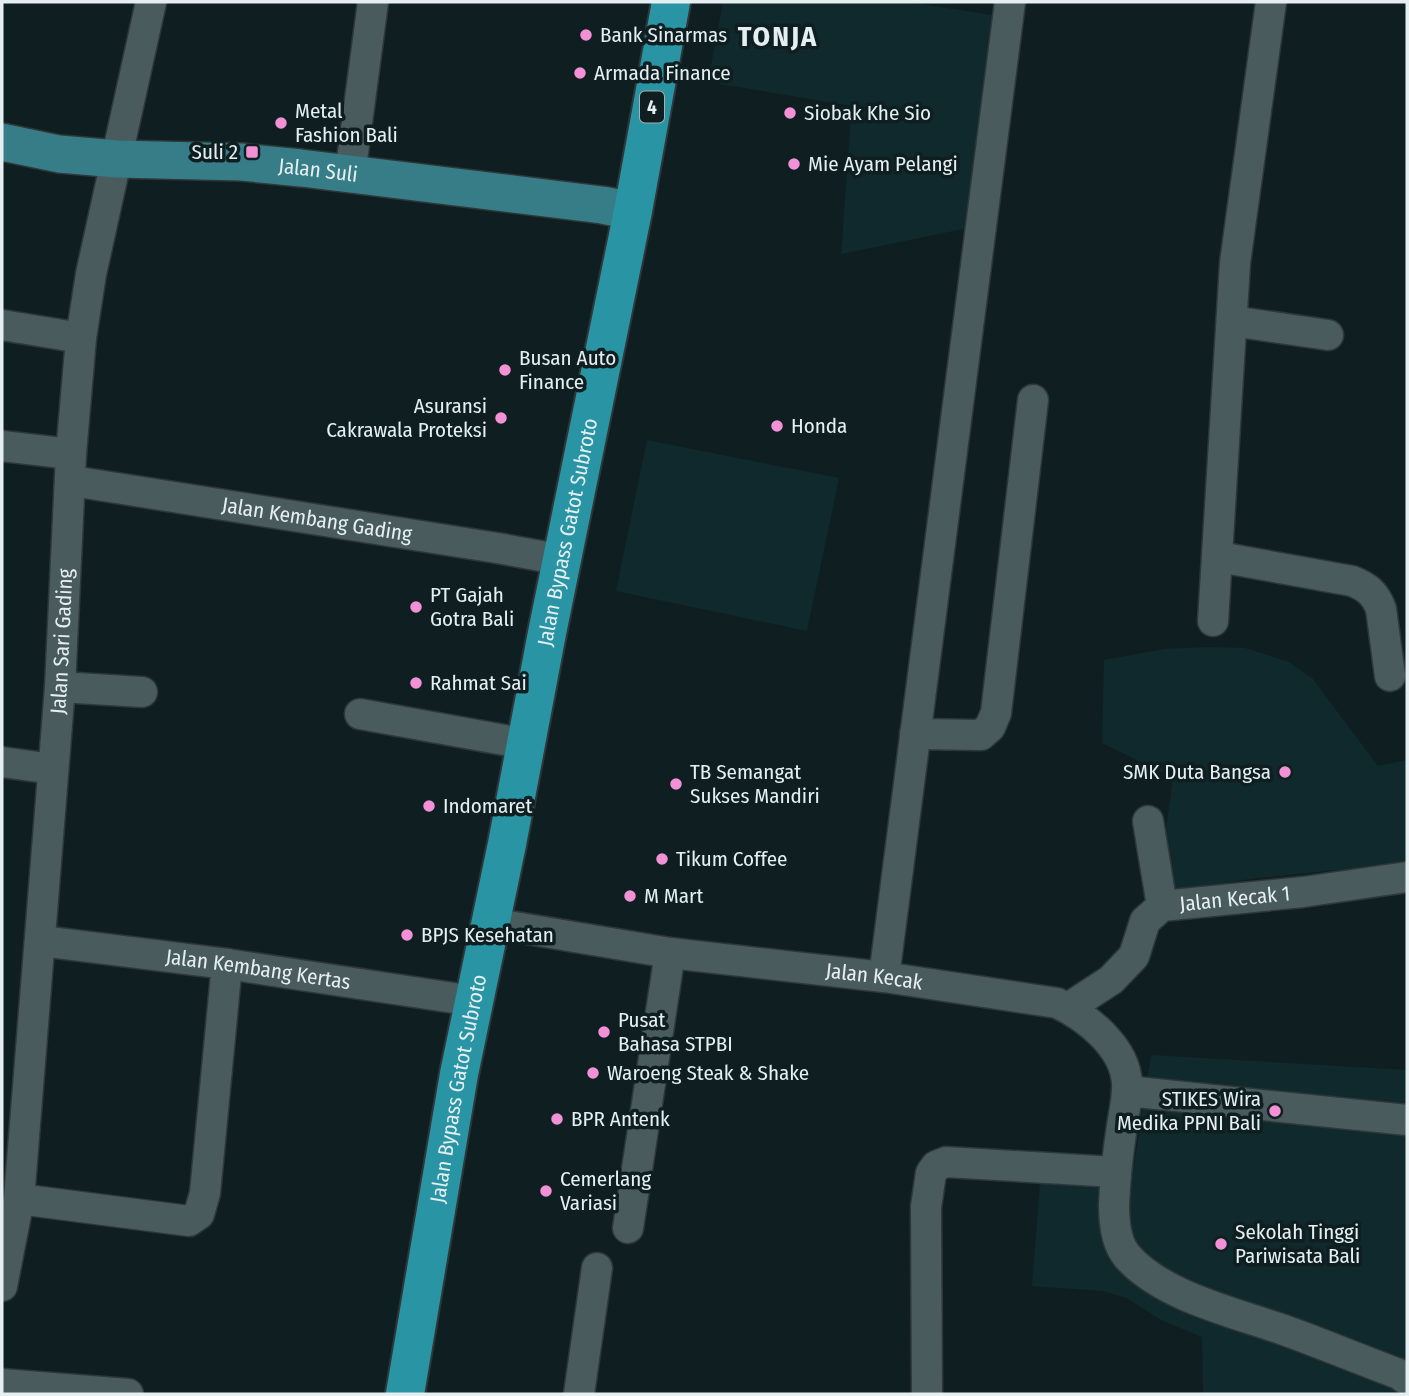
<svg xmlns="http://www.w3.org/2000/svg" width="1409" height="1396" viewBox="0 0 1409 1396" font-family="'Fira Sans Condensed',sans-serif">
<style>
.built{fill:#10292d}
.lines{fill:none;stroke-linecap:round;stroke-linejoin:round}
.minor-casing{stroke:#2e3739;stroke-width:33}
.major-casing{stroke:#2e3739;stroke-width:40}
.highway-casing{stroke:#2e3739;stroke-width:42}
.minor{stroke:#495b5d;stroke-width:30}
.major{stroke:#367d87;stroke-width:37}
.highway{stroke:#2994a3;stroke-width:38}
.poi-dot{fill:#f391d6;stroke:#0f1f21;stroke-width:2.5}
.labels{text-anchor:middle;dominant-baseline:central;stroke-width:7;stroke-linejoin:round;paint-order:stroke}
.shield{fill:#0f1f21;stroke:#a5b1b3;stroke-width:2}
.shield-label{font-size:19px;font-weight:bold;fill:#e5eff1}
.poi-label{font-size:21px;fill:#e5eff1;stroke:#0f1f21;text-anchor:start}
.street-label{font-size:21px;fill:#e5eff1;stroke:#0f1f21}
.district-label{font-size:28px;font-weight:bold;letter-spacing:2px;fill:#e5eff1;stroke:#0f1f21}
</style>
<rect width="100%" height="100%" fill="#0f1f21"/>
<path class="built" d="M723 2H909L992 15 968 228 841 254 852 106 708 82Z
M647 440 839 478 807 631 616 591Z
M1207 647 1245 648 1289 662 1313 679 1378 766 1407 760V862L1384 870H1335L1243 880 1157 896 1173 778 1102 743 1104 660 1164 649Z
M1151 1055 1407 1070V1394H1203L1202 1337 1161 1320 1127 1298 1103 1291 1032 1286 1042 1158 1119 1170 1134 1165Z"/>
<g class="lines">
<defs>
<g id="minor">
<path d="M350 175 373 2"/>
<path d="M1232 321 1328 335"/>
<path d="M2 325 81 338"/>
<path d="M2 446 71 454"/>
<path id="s1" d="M72 481 497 548 563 560"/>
<path d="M1219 557 1352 581C1367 587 1375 593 1381 609L1390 676"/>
<path d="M1213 621 1235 263 1271 2"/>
<path d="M60 687 142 692"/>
<path d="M360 714 526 744"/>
<path d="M915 734 981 735 990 727 996 713 1033 400"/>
<path d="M2 762 53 769"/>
<path d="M1148 821 1162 906"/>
<path id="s2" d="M491 923 670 953 884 977 1057 1003C1087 1017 1125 1047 1127 1083 1128 1097 1124 1112 1122 1126 1118 1152 1115 1178 1114 1205 1114 1221 1116 1243 1127 1256 1161 1296 1236 1313 1284 1330 1323 1344 1361 1360 1399 1374L1407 1380"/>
<path id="s3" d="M41 941 227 964 474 1001"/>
<path d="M884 977 1010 2"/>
<path id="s4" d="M1068 1008 1111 980 1134 956 1145 921 1162 906 1303 892 1407 877"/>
<path d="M1127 1091 1407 1120"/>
<path d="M19 1199 189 1221 199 1214 205 1193 227 964"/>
<path d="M628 1228 670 953"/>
<path id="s5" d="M2 1286 19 1199 60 687 71 454 81 338 91 274 151 2"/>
<path d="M2 1384 128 1394"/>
<path d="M579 1394 597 1268"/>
<path d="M927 1394 926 1207 931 1173 936 1166 946 1162 1115 1172"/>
</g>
<g id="major">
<path id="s6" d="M2 142 59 154 117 159 241 162 301 168 602 205 633 211"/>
</g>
<g id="highway">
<path id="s7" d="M405 1394 459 1074 507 844 547 633 633 211 671 2"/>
</g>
</defs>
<use href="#minor" class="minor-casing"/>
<use href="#major" class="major-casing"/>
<use href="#highway" class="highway-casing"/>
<use href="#minor" class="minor"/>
<use href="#major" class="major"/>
<use href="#highway" class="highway"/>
</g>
<g class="poi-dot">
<circle cx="586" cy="35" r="7"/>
<circle cx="580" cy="73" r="7"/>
<circle cx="790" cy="113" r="7"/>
<circle cx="281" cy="123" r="7"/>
<rect x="245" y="145" width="14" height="14" rx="3.5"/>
<circle cx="794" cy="164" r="7"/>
<circle cx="505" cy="370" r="7"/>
<circle cx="501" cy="418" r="7"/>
<circle cx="777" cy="426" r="7"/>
<circle cx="416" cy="607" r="7"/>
<circle cx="416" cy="683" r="7"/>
<circle cx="1285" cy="772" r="7"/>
<circle cx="676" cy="784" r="7"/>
<circle cx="429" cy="806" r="7"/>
<circle cx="662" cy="859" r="7"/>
<circle cx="630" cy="896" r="7"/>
<circle cx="407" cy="935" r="7"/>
<circle cx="604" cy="1032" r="7"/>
<circle cx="593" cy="1073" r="7"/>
<circle cx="1275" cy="1111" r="7"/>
<circle cx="557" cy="1119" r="7"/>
<circle cx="546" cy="1191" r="7"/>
<circle cx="1221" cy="1244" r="7"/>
</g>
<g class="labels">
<rect class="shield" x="640" y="91.5" width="24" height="31" rx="5"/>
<g class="shield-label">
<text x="652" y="107">4</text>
</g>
<g class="poi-label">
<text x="600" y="35">Bank Sinarmas</text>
<text x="594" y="73">Armada Finance</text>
<text x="295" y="111">Metal<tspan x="295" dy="24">Fashion Bali</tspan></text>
<text x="804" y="113">Siobak Khe Sio</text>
<text x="238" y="152" text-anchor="end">Suli 2</text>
<text x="808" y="164">Mie Ayam Pelangi</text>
<text x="519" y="358">Busan Auto<tspan x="519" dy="24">Finance</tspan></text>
<text x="487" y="406" text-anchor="end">Asuransi<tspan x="487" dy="24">Cakrawala Proteksi</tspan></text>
<text x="791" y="426">Honda</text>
<text x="430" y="595">PT Gajah<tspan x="430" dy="24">Gotra Bali</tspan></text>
<text x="430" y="683">Rahmat Sai</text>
<text x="690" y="772">TB Semangat<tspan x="690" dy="24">Sukses Mandiri</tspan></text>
<text x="1271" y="772" text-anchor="end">SMK Duta Bangsa</text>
<text x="443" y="806">Indomaret</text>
<text x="676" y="859">Tikum Coffee</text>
<text x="644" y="896">M Mart</text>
<text x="421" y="935">BPJS Kesehatan</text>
<text x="618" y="1020">Pusat<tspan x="618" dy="24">Bahasa STPBI</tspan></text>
<text x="607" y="1073">Waroeng Steak &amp; Shake</text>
<text x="1261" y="1099" text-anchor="end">STIKES Wira<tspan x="1261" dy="24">Medika PPNI Bali</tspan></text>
<text x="571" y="1119">BPR Antenk</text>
<text x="560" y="1179">Cemerlang<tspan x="560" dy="24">Variasi</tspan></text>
<text x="1235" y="1232">Sekolah Tinggi<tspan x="1235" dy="24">Pariwisata Bali</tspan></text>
</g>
<g class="street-label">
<text stroke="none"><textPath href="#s6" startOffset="318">Jalan Suli</textPath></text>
<text stroke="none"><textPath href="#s1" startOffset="248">Jalan Kembang Gading</textPath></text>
<text stroke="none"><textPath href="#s7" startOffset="877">Jalan Bypass Gatot Subroto</textPath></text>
<text stroke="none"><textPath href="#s5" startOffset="648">Jalan Sari Gading</textPath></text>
<text stroke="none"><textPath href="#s4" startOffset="217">Jalan Kecak 1</textPath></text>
<text stroke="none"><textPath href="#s3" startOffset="219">Jalan Kembang Kertas</textPath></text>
<text stroke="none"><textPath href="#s2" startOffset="387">Jalan Kecak</textPath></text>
<text stroke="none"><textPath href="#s7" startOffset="310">Jalan Bypass Gatot Subroto</textPath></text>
</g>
<g class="district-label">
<text x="778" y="36">TONJA</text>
</g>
</g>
<rect width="1409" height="1396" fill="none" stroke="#e5eff1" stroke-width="7"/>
</svg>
